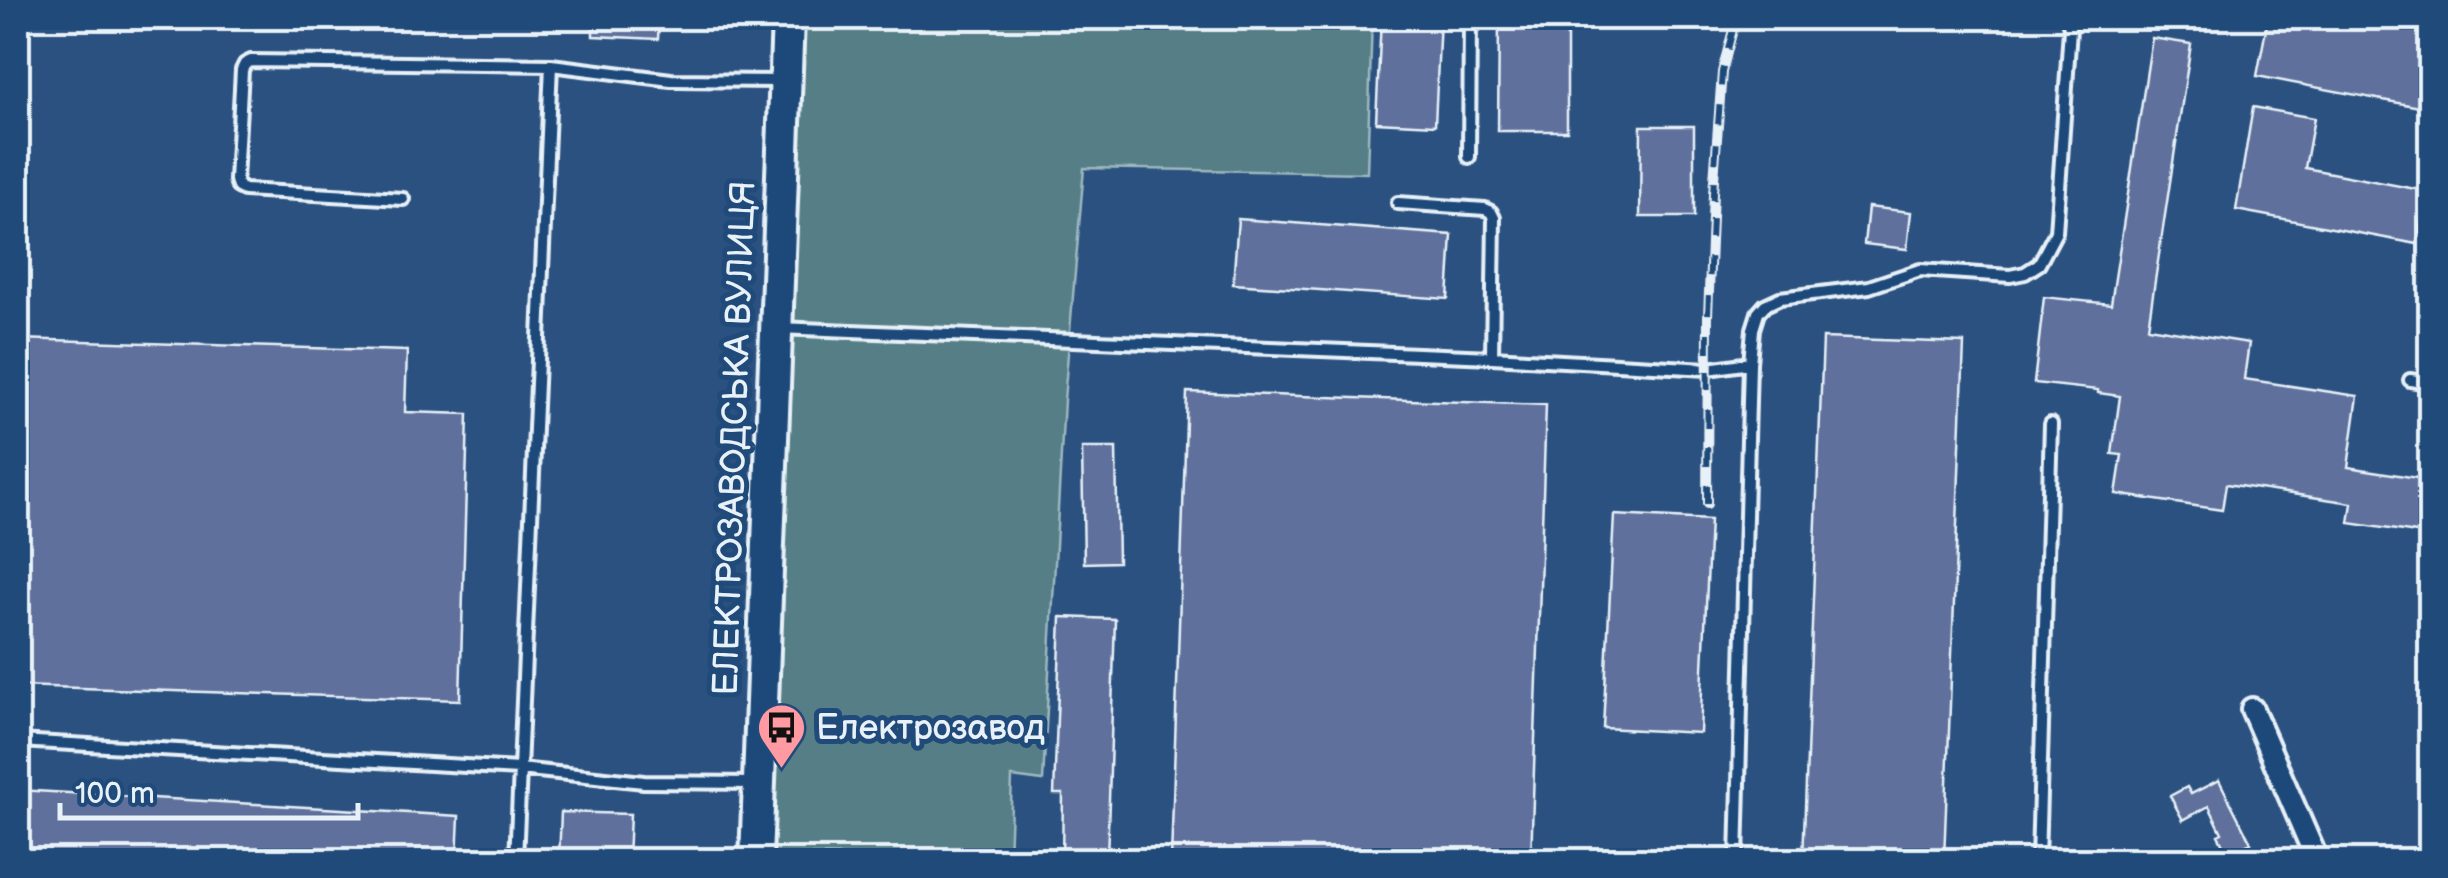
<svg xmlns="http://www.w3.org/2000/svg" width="2448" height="878" viewBox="0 0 2448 878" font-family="'Balsamiq Sans',sans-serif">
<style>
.green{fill:#547e86;stroke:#9eb8bf;stroke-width:2.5}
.building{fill:#5e6f9c;stroke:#e8f1f8;stroke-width:2.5}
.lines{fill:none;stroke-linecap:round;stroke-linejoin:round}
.service-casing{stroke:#e8f1f8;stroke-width:18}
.minor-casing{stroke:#e8f1f8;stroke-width:28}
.secondary-casing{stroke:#e8f1f8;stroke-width:38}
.service{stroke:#1f4a7a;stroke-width:10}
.minor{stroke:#1f4a7a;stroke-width:20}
.secondary{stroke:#1f4a7a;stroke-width:30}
.rail-casing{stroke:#e8f1f8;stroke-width:10}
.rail{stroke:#1f4a7a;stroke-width:6;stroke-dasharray:19;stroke-linecap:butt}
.labels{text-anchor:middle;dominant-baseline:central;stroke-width:10;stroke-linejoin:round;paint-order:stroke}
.street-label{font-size:35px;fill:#e8f1f8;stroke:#1f4a7a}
.poi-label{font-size:35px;fill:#e8f1f8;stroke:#1f4a7a;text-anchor:start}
</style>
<rect width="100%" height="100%" fill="#2b5180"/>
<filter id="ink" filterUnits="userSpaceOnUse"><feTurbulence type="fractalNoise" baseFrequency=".01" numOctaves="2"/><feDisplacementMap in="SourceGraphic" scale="20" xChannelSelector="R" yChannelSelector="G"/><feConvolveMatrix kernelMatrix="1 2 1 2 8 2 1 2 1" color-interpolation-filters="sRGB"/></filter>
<g filter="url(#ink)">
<path class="green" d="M788 18H1372L1367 173 1084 168 1064 400 1043 781 1012 777 1009 859 757 854Z"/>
<path class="building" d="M593 18H659L658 39 593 36Z
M1381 18H1440L1435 125 1376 122Z
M1499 18H1567V131H1498Z
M2298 18H2430V109L2257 76 2267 24 2297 29Z
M2152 38 2191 44 2148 327 2249 343 2244 379 2358 396 2348 467 2430 480V535L2349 523 2352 503 2226 484 2222 510 2116 494 2122 455 2112 454 2120 396 2098 393V390L2034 383 2044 297 2111 304Z
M2253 107 2314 118 2305 168 2426 191 2417 244 2236 210Z
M1641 126H1694V217H1640Z
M1868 207 1911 212 1907 249 1864 244Z
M1238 219 1452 235 1448 299 1233 284Z
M1823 338 1964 343 1944 860H1803Z
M18 339 407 351 405 412 468 414 460 700 18 686Z
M1187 392 1546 405 1531 860H1171Z
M1082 448H1116L1118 562 1084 563Z
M1614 515 1710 520 1700 733 1603 728Z
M1061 617 1115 619 1107 860H1062L1063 794H1054Z
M2219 780 2251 843 2228 854 2218 835 2222 833 2209 806 2183 820 2170 796 2187 787 2191 794Z
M18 790 459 816 457 860H18Z
M561 812 630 814 628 860H559Z"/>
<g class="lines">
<defs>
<path id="service" d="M1469 157 1470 18
M403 199 244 190 238 187 236 180 242 70 245 64 251 61 551 65 671 80 780 81
M1398 203 1485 209 1491 212 1494 218 1492 357
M778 328 1492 357 1708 369 1750 363 1737 860
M1750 363 1753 329 1758 313 1765 305 1780 298 1869 287 1920 270 2010 276 2025 273 2039 264 2056 232 2070 29 2068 18
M2410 380 2430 383
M18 741 519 769 644 782 753 783
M516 860 551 65
M2038 860 2051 424"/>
<path id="minor" d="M2252 709 2317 860"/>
<path id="secondary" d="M756 860 788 18"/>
</defs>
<use href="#service" class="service-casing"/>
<use href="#minor" class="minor-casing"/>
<use href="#secondary" class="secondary-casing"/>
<use href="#service" class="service"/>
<use href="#minor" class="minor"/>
<use href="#secondary" class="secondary"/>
<defs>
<path id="rail" d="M1707 504 1708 316 1713 193 1722 72 1736 18"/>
</defs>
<use href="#rail" class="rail-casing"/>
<use href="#rail" class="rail"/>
</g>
</g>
<defs>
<symbol id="bus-pin" viewBox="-11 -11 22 30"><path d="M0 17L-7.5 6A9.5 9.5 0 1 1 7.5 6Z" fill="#ff9aa2" stroke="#1f4a7a"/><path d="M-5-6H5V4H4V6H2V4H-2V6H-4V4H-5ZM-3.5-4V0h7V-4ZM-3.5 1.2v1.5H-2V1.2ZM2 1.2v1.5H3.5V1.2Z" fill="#111"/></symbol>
</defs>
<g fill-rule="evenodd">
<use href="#bus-pin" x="754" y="700" width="55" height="75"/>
</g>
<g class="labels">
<g class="street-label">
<text transform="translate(735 438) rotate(-88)">ЕЛЕКТРОЗАВОДСЬКА ВУЛИЦЯ</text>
</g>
<g class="poi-label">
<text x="816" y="728">Електрозавод</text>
</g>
</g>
<rect width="2448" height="878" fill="none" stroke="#1f4a7a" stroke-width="60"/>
<rect x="30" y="30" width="2388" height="818" fill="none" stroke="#e8f1f8" stroke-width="4" filter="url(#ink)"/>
<path d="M60 803v15h298v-15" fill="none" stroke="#e8f1f8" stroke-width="5"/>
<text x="75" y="803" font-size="30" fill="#e8f1f8" stroke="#1f4a7a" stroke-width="8" paint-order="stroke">100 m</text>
</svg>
